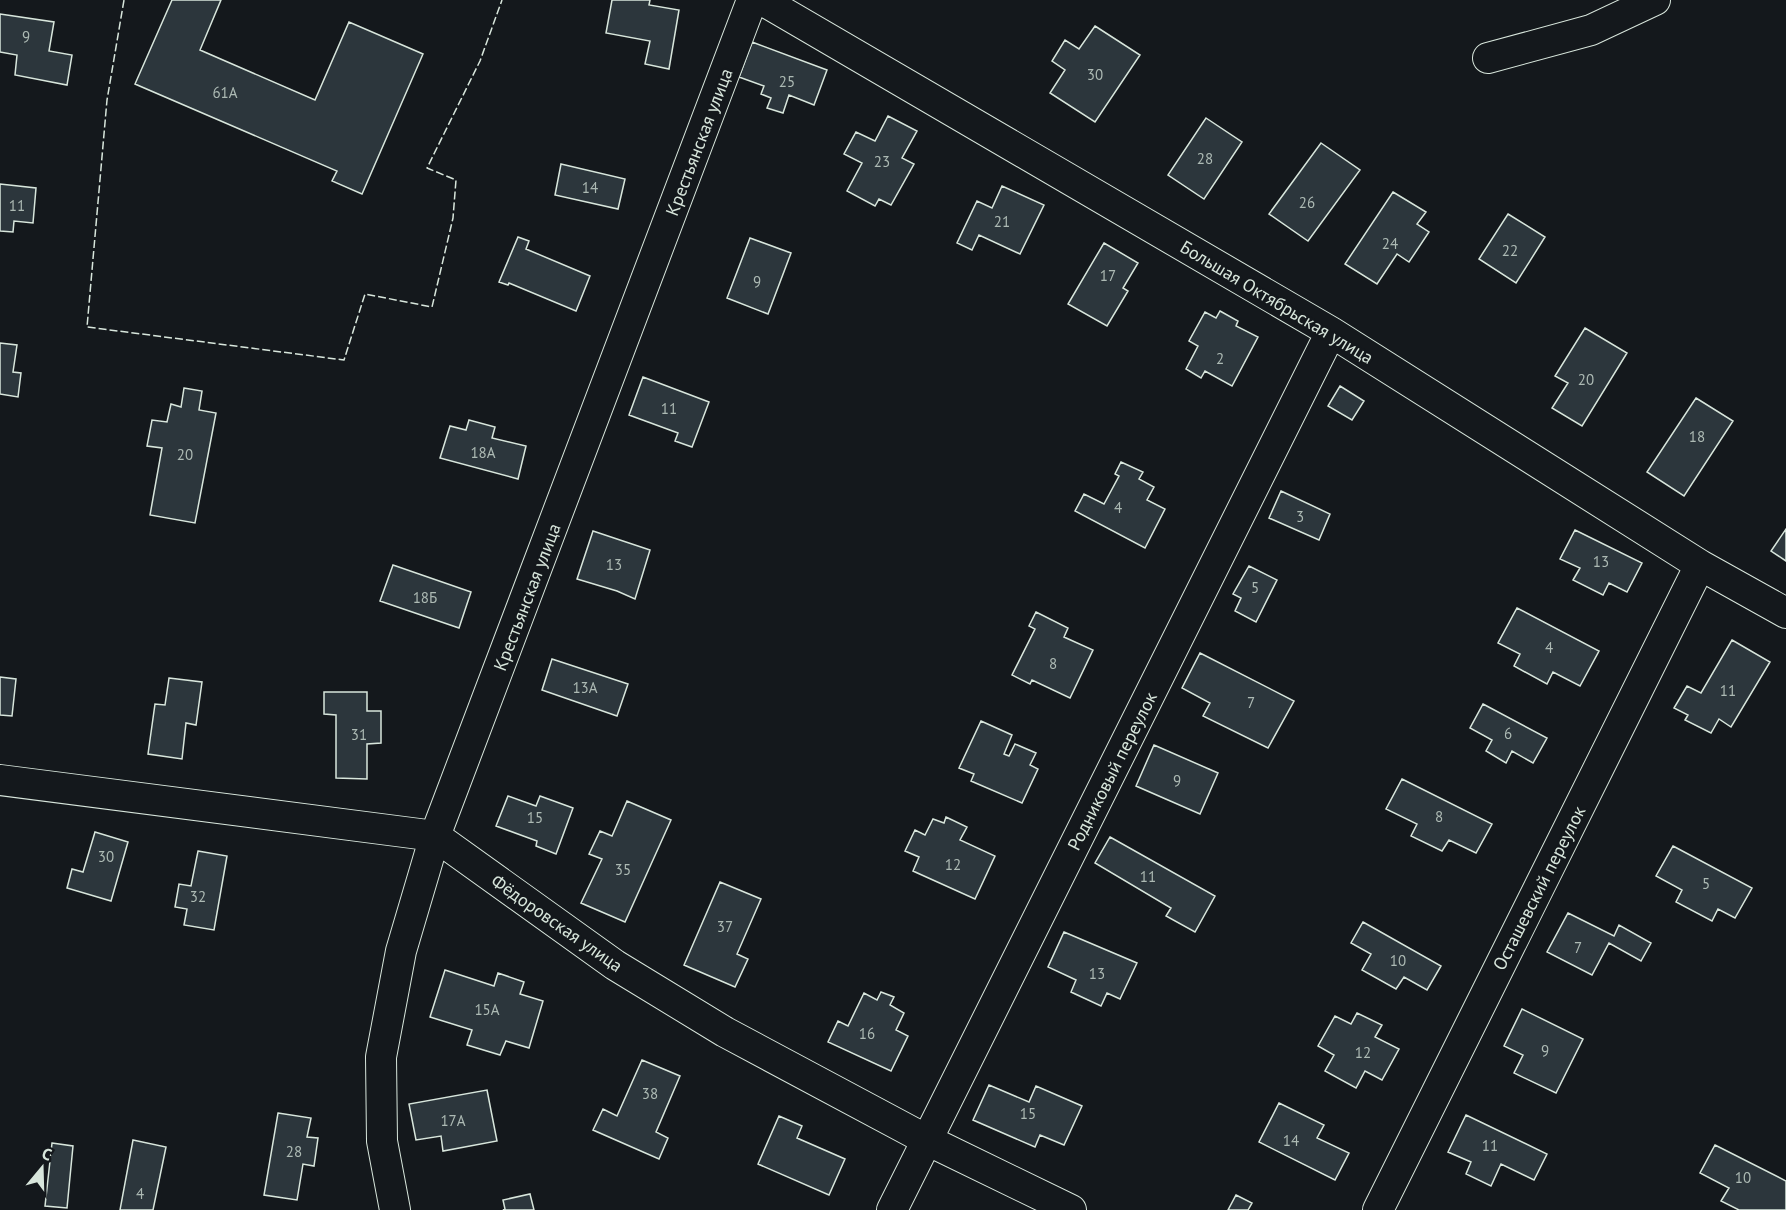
<svg xmlns="http://www.w3.org/2000/svg" width="1786" height="1210" viewBox="0 0 1786 1210" font-family="'PT Sans',sans-serif">
<style>
.building{fill:#2c363c;stroke:#d8e6dc;stroke-width:1.5}
.lines{fill:none;stroke-linecap:round;stroke-linejoin:round}
.minor-casing{stroke:#d8e6dc;stroke-width:32}
.minor{stroke:#14181c;stroke-width:30}
.fence{stroke:#d8e6dc;stroke-width:1.5;stroke-dasharray:8 3;stroke-linecap:butt}
.labels{text-anchor:middle;dominant-baseline:central;stroke-width:4.5;stroke-linejoin:round;paint-order:stroke}
.number-label{font-size:15px;fill:#adbab4}
.street-label{font-size:18px;fill:#d8e6dc;stroke:#14181c}
</style>
<rect width="100%" height="100%" fill="#14181c"/>
<path class="building" d="M172 0H221L200 50 315 100 349 22 423 54 362 194 332 181 337 171 135 84Z
M612 0H650L649 5 679 10 669 69 645 64 650 41 606 33Z
M0 14 54 22 49 51 72 55 67 85 15 75 17 55 0 52Z
M1095 26 1140 55 1095 122 1050 93 1065 70 1052 61 1065 40 1079 49Z
M752 42 827 70 814 105 789 95 783 113 767 108 771 98 761 94 764 86 739 77Z
M888 116 917 131 902 158 914 164 891 205 879 199 875 206 847 191 862 163 844 154 856 132 875 141Z
M1206 118 1242 142 1204 199 1168 175Z
M1321 143 1360 170 1308 241 1269 214Z
M561 164 625 179 618 209 555 195Z
M0 184 36 188 33 223 14 221 13 232 0 231Z
M1002 186 1044 205 1020 254 979 235 972 250 957 243 977 201 992 208Z
M1393 192 1426 212 1417 224 1429 232 1409 262 1397 254 1377 284 1345 264Z
M1508 214 1545 237 1516 283 1479 259Z
M518 237 529 241 526 249 590 276 576 311 509 283 508 285 499 282Z
M750 238 791 253 768 314 727 298Z
M1104 243 1138 263 1123 288 1128 291 1107 326 1068 304Z
M1220 311 1238 321 1236 326 1258 337 1232 386 1205 371 1201 378 1186 369 1198 346 1189 341 1205 312 1216 318Z
M1585 328 1627 353 1582 426 1552 408 1568 383 1555 376Z
M0 343 17 345 13 372 21 373 18 397 0 394Z
M643 377 709 402 692 447 675 441 678 433 629 415Z
M1340 386 1364 401 1352 420 1328 406Z
M184 388 202 391 199 410 216 413 195 523 150 515 162 448 147 446 152 420 167 422 171 404 181 407Z
M1696 398 1733 421 1684 496 1647 472Z
M469 420 495 427 492 438 526 446 518 479 440 458 450 426 466 430Z
M1121 462 1143 472 1139 479 1154 487 1147 500 1165 509 1145 548 1075 511 1084 494 1104 504 1119 476 1115 474Z
M1281 491 1330 514 1319 540 1269 518Z
M1786 529V561L1771 551Z
M1575 530 1642 563 1627 592 1609 583 1603 595 1573 580 1580 568 1560 559Z
M593 531 650 550 635 599 617 591 577 579Z
M393 565 471 592 459 628 380 601Z
M1249 566 1277 580 1256 622 1235 611 1241 598 1233 594Z
M1517 608 1599 651 1580 686 1553 672 1547 684 1514 666 1520 654 1498 643Z
M1036 612 1068 628 1064 637 1093 650 1070 698 1032 680 1030 684 1012 675 1035 629 1029 626Z
M1732 640 1770 662 1731 727 1719 719 1711 733 1685 720 1688 715 1674 708 1687 686 1701 693Z
M1200 653 1294 701 1268 748 1203 716 1210 703 1182 688Z
M552 659 628 684 617 716 542 690Z
M0 677 16 679 12 716 0 715Z
M169 678 202 682 196 725 186 723 182 759 148 754 155 704 165 705Z
M324 692H367V711H381V743L367 744V779L336 778V715L324 714Z
M1483 704 1547 738 1533 763 1512 751 1506 763 1486 751 1492 740 1470 728Z
M981 721 1012 735 1004 754 1009 756 1015 744 1036 753 1030 765 1038 769 1022 803 971 781 974 774 959 768Z
M1154 745 1218 773 1200 814 1136 786Z
M1402 779 1492 824 1476 853 1449 840 1442 851 1411 836 1417 824 1386 809Z
M508 796 536 806 540 796 573 808 556 854 536 846 537 841 496 826Z
M627 801 671 820 625 922 581 903 602 859 589 854 600 831 612 836Z
M946 817 967 827 960 840 995 856 975 899 913 871 919 857 905 851 915 830 925 835 933 819 944 823Z
M95 832 128 842 111 901 67 888 72 869 83 872Z
M1110 837 1215 896 1195 932 1166 916 1171 908 1095 863Z
M1673 846 1752 888 1735 918 1718 909 1712 921 1676 902 1682 890 1656 876Z
M198 851 227 856 214 930 184 925 187 909 175 907 179 884 191 886Z
M720 882 761 899 737 954 748 959 735 987 684 965Z
M1568 913 1614 936 1619 925 1651 943 1641 961 1609 943 1592 975 1547 952Z
M1363 922 1441 966 1427 990 1404 977 1396 989 1362 970 1371 954 1351 943Z
M1064 932 1137 963 1120 999 1107 993 1101 1006 1071 992 1076 980 1048 967Z
M445 970 494 986 498 973 524 982 520 994 543 1001 529 1048 506 1041 500 1055 467 1045 472 1030 430 1017Z
M881 992 894 997 890 1005 904 1013 896 1030 908 1036 891 1071 828 1042 838 1021 848 1026 864 993 877 1000Z
M1522 1009 1583 1039 1556 1093 1514 1073 1523 1055 1504 1046Z
M1357 1013 1382 1025 1375 1037 1399 1049 1382 1080 1365 1071 1356 1088 1325 1071 1334 1055 1318 1046 1335 1016 1351 1024Z
M642 1060 680 1076 656 1132 668 1138 659 1159 593 1130 603 1109 617 1116Z
M989 1085 1029 1102 1036 1086 1082 1106 1064 1145 1040 1135 1035 1147 973 1120Z
M487 1090 497 1141 443 1151 441 1136 416 1140 409 1104Z
M1279 1103 1324 1125 1317 1138 1349 1153 1335 1180 1259 1142Z
M278 1113 311 1118 307 1137 318 1138 314 1166 303 1164 297 1200 264 1195Z
M1466 1115 1547 1154 1534 1180 1501 1164 1491 1186 1466 1174 1471 1162 1448 1152Z
M779 1116 802 1126 797 1138 845 1159 829 1195 758 1164Z
M133 1140 166 1147 153 1210H120Z
M52 1143 73 1146 67 1208 45 1206Z
M1715 1145 1786 1181V1210H1739L1721 1201 1729 1188 1700 1173Z
M530 1194 534 1210H503L505 1209 503 1200Z
M1236 1195 1252 1203 1248 1210H1228Z"/>
<g class="lines">
<defs>
<path id="minor" d="M762 0 1331 332 1700 565 1786 613
M1488 58 1591 30 1655 0
M0 780 435 836 615 965 725 1032 927 1140 1071 1210
M395 1210 382 1141 381 1057 401 951 435 836 752 0
M892 1210 1331 332
M1378 1210 1700 565"/>
</defs>
<use href="#minor" class="minor-casing"/>
<use href="#minor" class="minor"/>
<path class="fence" d="M124 0 107 100 87 327 344 360 365 294 432 307 453 218 456 180 427 168 480 61 502 0"/>
</g>
<g class="labels">
<g class="number-label">
<text x="26" y="36">9</text>
<text x="1095" y="74">30</text>
<text x="787" y="81">25</text>
<text x="225" y="92">61А</text>
<text x="1205" y="158">28</text>
<text x="882" y="161">23</text>
<text x="590" y="187">14</text>
<text x="1307" y="202">26</text>
<text x="17" y="205">11</text>
<text x="1002" y="221">21</text>
<text x="1390" y="243">24</text>
<text x="1510" y="250">22</text>
<text x="1108" y="275">17</text>
<text x="757" y="281">9</text>
<text x="1220" y="358">2</text>
<text x="1586" y="379">20</text>
<text x="669" y="408">11</text>
<text x="1697" y="436">18</text>
<text x="483" y="452">18А</text>
<text x="185" y="454">20</text>
<text x="1118" y="507">4</text>
<text x="1300" y="516">3</text>
<text x="1601" y="561">13</text>
<text x="614" y="564">13</text>
<text x="1255" y="587">5</text>
<text x="425" y="597">18Б</text>
<text x="1549" y="647">4</text>
<text x="1053" y="663">8</text>
<text x="585" y="687">13А</text>
<text x="1728" y="690">11</text>
<text x="1251" y="702">7</text>
<text x="1508" y="733">6</text>
<text x="359" y="734">31</text>
<text x="1177" y="780">9</text>
<text x="1439" y="816">8</text>
<text x="535" y="817">15</text>
<text x="106" y="856">30</text>
<text x="953" y="864">12</text>
<text x="623" y="869">35</text>
<text x="1148" y="876">11</text>
<text x="1706" y="883">5</text>
<text x="198" y="896">32</text>
<text x="725" y="926">37</text>
<text x="1578" y="947">7</text>
<text x="1398" y="960">10</text>
<text x="1097" y="973">13</text>
<text x="487" y="1009">15А</text>
<text x="867" y="1033">16</text>
<text x="1545" y="1050">9</text>
<text x="1363" y="1052">12</text>
<text x="650" y="1093">38</text>
<text x="1028" y="1113">15</text>
<text x="453" y="1120">17А</text>
<text x="1291" y="1140">14</text>
<text x="1490" y="1145">11</text>
<text x="294" y="1151">28</text>
<text x="1743" y="1177">10</text>
<text x="140" y="1193">4</text>
</g>
<g class="street-label">
<text transform="translate(699 142) rotate(-69)">Крестьянская улица</text>
<text transform="translate(1277 302) rotate(31)">Большая Октябрьская улица</text>
<text transform="translate(527 597) rotate(-69)">Крестьянская улица</text>
<text transform="translate(1112 771) rotate(-63)">Родниковый переулок</text>
<text transform="translate(1539 888) rotate(-63)">Осташевский переулок</text>
<text transform="translate(557 923) rotate(35)">Фёдоровская улица</text>
</g>
</g>
<g transform="translate(42 1168) rotate(19)" stroke="#14181c" stroke-width="4.5" paint-order="stroke">
<path d="M0-4.5L10 22L0 15L-10 22Z" fill="#d8e6dc"/>
<text y="-9" font-size="16" font-weight="bold" text-anchor="middle" fill="#d8e6dc">С</text>
</g>
</svg>
